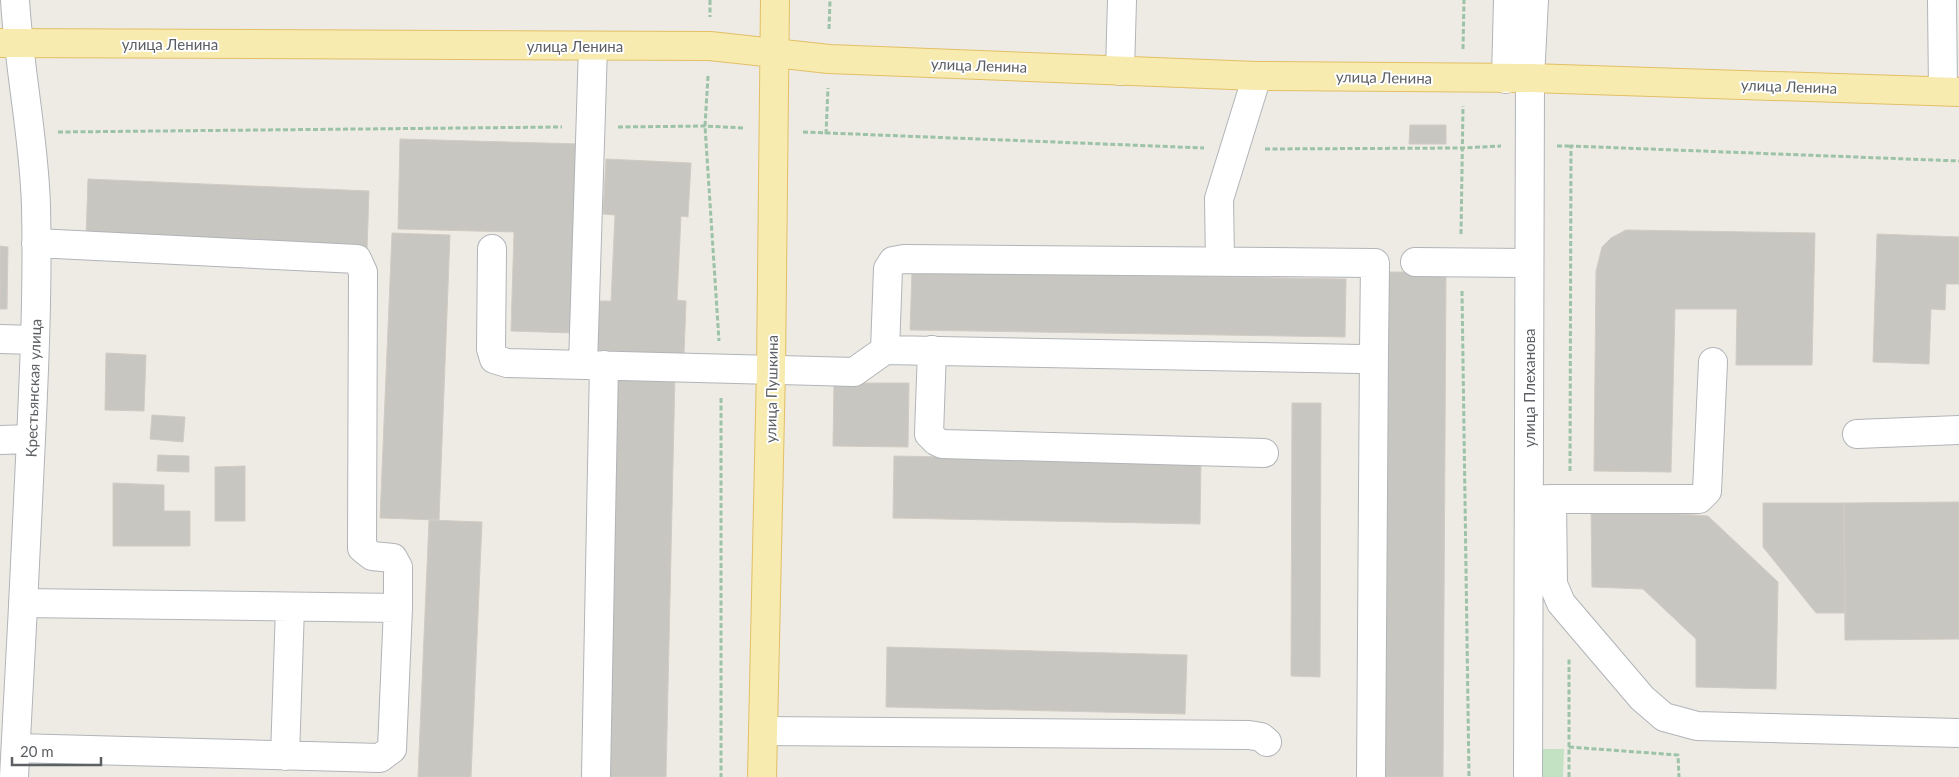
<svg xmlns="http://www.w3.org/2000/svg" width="1959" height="777" viewBox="0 0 1959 777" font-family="Lato,sans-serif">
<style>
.green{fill:#c3e2c3}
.building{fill:#c8c6c0;stroke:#d1ccc3}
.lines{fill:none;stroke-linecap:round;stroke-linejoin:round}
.minor-casing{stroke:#b1b4b8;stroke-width:30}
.major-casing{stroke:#e3bf66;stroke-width:30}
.path{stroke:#9cc3a7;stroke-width:3;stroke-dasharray:5 2.5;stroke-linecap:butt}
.minor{stroke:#fff;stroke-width:28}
.major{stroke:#f7ebaf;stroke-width:28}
.labels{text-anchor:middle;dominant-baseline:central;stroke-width:4;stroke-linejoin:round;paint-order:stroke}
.street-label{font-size:15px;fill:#5c5f63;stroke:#fff}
</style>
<rect width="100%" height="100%" fill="#edebe4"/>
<path class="green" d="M1541 749H1564L1563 777H1540Z"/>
<path class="building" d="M1410 125H1446V144H1409Z
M400 139 580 144 574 333 511 331 514 232 398 229Z
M606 159 691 163 688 217 681 216 677 300 686 301 684 355 597 350 599 301H611L615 215 603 214Z
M88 179 369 191 367 250 86 238Z
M1626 230 1815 233 1812 365H1736L1737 309H1675L1671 472 1594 471 1596 271 1602 247 1611 238Z
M392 233 450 235 439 520 380 518Z
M1877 234 1959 237V284H1946L1945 310 1931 309 1929 364 1873 362Z
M0 246 8 247 7 309H0Z
M912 272 1346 279 1345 337 910 330Z
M1383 272H1446L1443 777H1380Z
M106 353 146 355 144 411 105 410Z
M618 374 675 375 666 777H608Z
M834 383H909L908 447 833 446Z
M1292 403H1321L1320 677 1291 676Z
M152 415 185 417 183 442 150 439Z
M158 455 189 456V472L157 471Z
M894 456 1201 462 1200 524 893 518Z
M245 466V521H215V467Z
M113 483 164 485V511H190V546H113Z
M1959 502V639L1845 640 1844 503Z
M1763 503H1844L1845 613H1816L1763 547Z
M1591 508 1708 516 1778 582 1776 689 1696 687V639L1643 589 1592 587Z
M429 520 482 522 471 777H418Z
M887 647 1187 655 1185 714 886 707Z"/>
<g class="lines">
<defs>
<path id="minor" d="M1942 0 1943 91
M1120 71 1122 0
M1506 79 1508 0
M492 249 491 349 494 359 507 363 854 372 885 350 1361 359 1370 356 1374 350 1375 263 904 259 893 261 888 269 885 350
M1220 261 1219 199 1257 76
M1415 262 1529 263
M0 339 35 340
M932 350 929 434 936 441 942 444 1264 453
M583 365 593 46
M1857 434 1959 430
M0 440 31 439
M1552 499H1699L1707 491 1713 362
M1529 500 1552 499 1553 584 1561 603 1642 698 1664 717 1697 726 1959 733
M23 603 398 608V567L393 558 372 556 362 548 363 272 357 259 36 243
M763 731 1249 735 1261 737 1267 742
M16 748 380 758 392 749 398 608
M285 756 290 607
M14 777C20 671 25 566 30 460 34 376 38 291 36 206 34 137 19 69 15 0
M596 777 604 365
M1371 777 1374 350
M1528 777 1530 78 1534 0"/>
<path id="major" d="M0 43 710 46 829 59 1257 76 1530 78 1959 92
M762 777 771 369 775 0"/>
</defs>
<use href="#minor" class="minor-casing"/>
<use href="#major" class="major-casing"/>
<path class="path" d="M710 0V17
M829 29 830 0
M1463 49 1464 0
M708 76 705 126 719 341
M618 127 705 126 744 128
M58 132 562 127
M803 132 1204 148
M826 134 828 88
M1557 146H1571
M1265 149 1462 148 1501 146
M1461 234 1463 106
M1462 291 1469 777
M721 398V777
M1570 471 1571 146 1959 161
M1569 747 1678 755 1679 777
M1569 777V658"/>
<use href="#minor" class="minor"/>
<use href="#major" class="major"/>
</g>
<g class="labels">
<g class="street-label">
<text x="170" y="44">улица Ленина</text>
<text x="575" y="46">улица Ленина</text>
<text transform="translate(979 65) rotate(2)">улица Ленина</text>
<text transform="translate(1384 77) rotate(1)">улица Ленина</text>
<text transform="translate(1789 86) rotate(2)">улица Ленина</text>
<text transform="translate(33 388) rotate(-88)">Крестьянская улица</text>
<text transform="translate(1529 388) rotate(-90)">улица Плеханова</text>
<text transform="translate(771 389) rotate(-89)">улица Пушкина</text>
</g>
</g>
<path d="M12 757v8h89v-8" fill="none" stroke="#5c5f63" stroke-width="2.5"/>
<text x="20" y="757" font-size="15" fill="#5c5f63" stroke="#ffffff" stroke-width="4" paint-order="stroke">20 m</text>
</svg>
